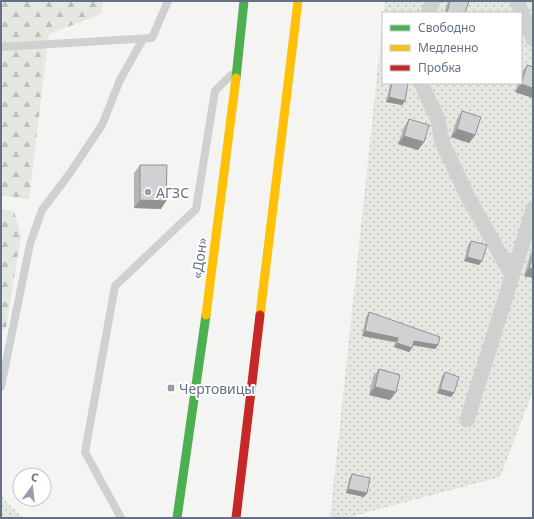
<svg xmlns="http://www.w3.org/2000/svg" width="534" height="519" viewBox="0 0 534 519" font-family="'Noto Sans',sans-serif">
<style>
.forest{fill:url(#forest-firs)}
.park{fill:url(#park-dots)}
.lines{fill:none;stroke-linecap:round;stroke-linejoin:round}
.lane{stroke:#cfd0d0;stroke-width:8}
.street{stroke:#cfd0d0;stroke-width:15}
.fast{stroke:#4caf50;stroke-width:9}
.slow{stroke:#ffc107;stroke-width:9}
.jam{stroke:#c62828;stroke-width:9}
.wall{fill:#b3b4b5}
.shaded-wall{fill:#929293}
.building{fill:#d0d1d2;stroke:#929293}
.poi-dot{fill:#969fab;stroke:#fff;stroke-width:1.5}
.labels{text-anchor:middle;dominant-baseline:central;stroke-width:4;stroke-linejoin:round;paint-order:stroke}
.poi-label{font-size:14px;fill:#647184;stroke:#fff;text-anchor:start}
.street-label{font-size:14px;fill:#647184;stroke:#fff}
</style>
<defs>
<pattern id="forest-firs" width="22" height="20" patternUnits="userSpaceOnUse"><rect width="22" height="20" fill="#e4e8e1"/><path d="M5 1l3.5 6h-7zM16 11l3.5 6h-7z" fill="#bcc0bc"/></pattern>
<pattern id="park-dots" width="8" height="8" patternUnits="userSpaceOnUse"><rect width="8" height="8" fill="#e4e8e1"/><path d="M2 2h.1M6 6h.1" fill="none" stroke="#bcc0bc" stroke-width="1.8" stroke-linecap="round"/></pattern>
</defs>
<rect width="100%" height="100%" fill="#f4f5f3"/>
<path class="forest" d="M1 1H103L102 14 49 34 29 199 1 196Z
M1 209 14 211 21 236 6 328 1 331Z"/>
<path class="park" d="M385 1H533V391L500 477 346 518H330L383 19V83H521V13H384Z
M1 493 7 503 23 518H1Z"/>
<g class="lines">
<path class="lane" d="M1 47 152 38 168 1
M1 387 30 244 42 210 70 173 102 125 120 80 143 39
M121 518 85 452 115 286 196 209 215 91 231 75"/>
<path class="street" d="M517 1 533 39
M428 13 433 1
M421 83 438 120 442 142 468 197 512 275
M467 420 533 210"/>
<path class="fast" d="M236 78 244 1
M177 518 206 315"/>
<path class="slow" d="M206 315 236 78
M260 315 298 1"/>
<path class="jam" d="M236 518 260 315"/>
</g>
<path class="wall" d="M448 1H469L465 13H466H444Z
M527 65 533 67V98L515 92 518 83H521V73Z
M391 83H402L405 101 402 105 386 102 390 85Z
M462 111 475 135 469 143 451 137 457 119Z
M409 119 424 142 418 150 398 144 404 127Z
M140 165 166 201 161 209 134 208V173Z
M471 241 479 265 464 261 468 245Z
M533 250V278L524 276 530 255Z
M369 312 438 345 435 349 413 345 412 348 409 352 394 347 395 342 362 336 366 317Z
M379 369 396 392 390 400 369 395 373 377Z
M445 372 454 393 451 397 437 393 442 376Z
M352 474 367 493 364 497 346 493 349 479Z"/>
<path class="shaded-wall" d="M521 84 533 88V98L515 92Z
M389 97 405 101 402 105 386 102Z
M457 129 475 135 469 143 451 137Z
M404 136 424 142 418 150 398 144Z
M140 200 166 201 161 209 134 208Z
M467 257 482 261 479 265 464 261Z
M529 268 533 269V278L524 276Z
M365 331 398 338 395 342 362 336Z
M414 341 438 345 435 349 411 345Z
M397 343 412 348 409 352 394 347Z
M375 387 396 392 390 400 369 395Z
M440 389 454 393 451 397 437 393Z
M348 489 367 493 364 497 346 493Z"/>
<path class="building" d="M450 1H469L465 13H466H447Z
M527 65 533 67V88L521 84Z
M392 83H402L408 84 405 101 389 97Z
M462 111 481 117 475 135 457 129Z
M409 119 429 125 424 142 404 136Z
M140 165H167L166 201 140 200Z
M471 241 487 245 482 261 467 257Z
M533 255V269L529 268Z
M369 312 440 337 438 345 414 341 412 348 397 343 398 338 365 331Z
M379 369 400 375 396 392 375 387Z
M445 372 459 377 454 393 440 389Z
M352 474 370 478 367 493 348 489Z"/>
<g class="poi-dot">
<circle cx="148" cy="192" r="4"/>
<rect x="167" y="384" width="8" height="8" rx="2"/>
</g>
<g class="labels">
<g class="poi-label">
<text x="156" y="192">АГЗС</text>
<text x="179" y="388">Чертовицы</text>
</g>
<g class="street-label">
<text transform="translate(199 258) rotate(-82)">«Дон»</text>
</g>
</g>
<rect width="534" height="519" fill="none" stroke="#647184" stroke-width="4"/>
<rect x="382" y="12" width="140" height="72" fill="#ffffff" stroke="#c1c6ce"/>
<rect x="390" y="25" width="20" height="6" fill="#4caf50" stroke="#c1c6ce"/>
<text x="418" y="32" font-size="12" fill="#647184">Свободно</text>
<rect x="390" y="45" width="20" height="6" fill="#ffc107" stroke="#c1c6ce"/>
<text x="418" y="52" font-size="12" fill="#647184">Медленно</text>
<rect x="390" y="65" width="20" height="6" fill="#c62828" stroke="#c1c6ce"/>
<text x="418" y="72" font-size="12" fill="#647184">Пробка</text>
<g transform="translate(32 487) rotate(15)"><circle r="19" fill="#ffffff" stroke="#c1c6ce"/>
<path d="M0-3L7 15L0 10L-7 15Z" fill="#969fab"/>
<text y="-6" font-size="11" font-weight="bold" text-anchor="middle" fill="#647184">С</text>
</g>
</svg>
